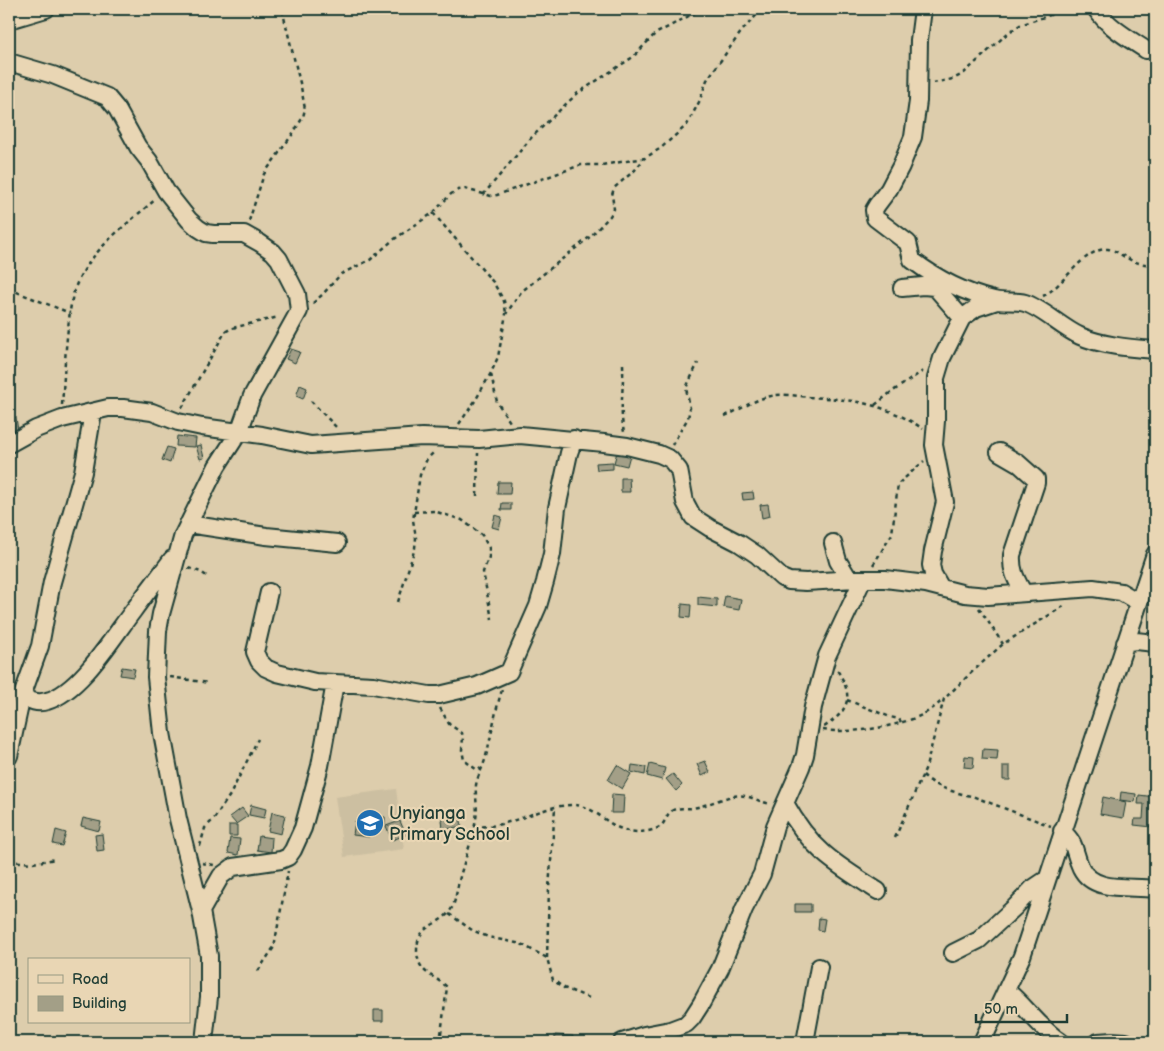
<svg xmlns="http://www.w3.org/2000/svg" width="1164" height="1051" viewBox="0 0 1164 1051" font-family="'Balsamiq Sans',sans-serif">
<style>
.built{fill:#ccbfa1}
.building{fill:#a39f87;stroke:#1f3d34}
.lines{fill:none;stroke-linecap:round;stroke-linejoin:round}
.minor-casing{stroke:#1f3d34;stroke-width:20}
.path{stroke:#1f3d34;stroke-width:2.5;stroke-dasharray:4 4;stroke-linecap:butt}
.minor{stroke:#e9d6b4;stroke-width:16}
.labels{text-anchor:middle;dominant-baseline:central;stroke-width:4.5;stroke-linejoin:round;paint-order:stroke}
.poi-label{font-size:18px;fill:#1f3d34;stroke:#e9d6b4;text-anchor:start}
</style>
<rect width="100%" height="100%" fill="#ddcdac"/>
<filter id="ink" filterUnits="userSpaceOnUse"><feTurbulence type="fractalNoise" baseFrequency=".02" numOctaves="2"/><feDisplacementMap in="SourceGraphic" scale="10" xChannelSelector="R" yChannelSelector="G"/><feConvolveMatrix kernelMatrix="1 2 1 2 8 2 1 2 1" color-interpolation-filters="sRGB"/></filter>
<g filter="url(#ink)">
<path class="built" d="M396 789 404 849 344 857 335 797Z"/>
<path class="building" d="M291 349 300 352 295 363 286 359Z
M300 385 307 388 303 399 296 396Z
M16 417 18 431 11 432 9 418Z
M177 436 196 438 195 447 176 446Z
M201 445 204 458 200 459 196 446Z
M167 447 174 449 170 463 162 460Z
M617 452 630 455 627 466 614 463Z
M613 462V469L597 470 596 463Z
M621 478H629L630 492H621Z
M498 482H511L510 494H497Z
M753 492 754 499 743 500 742 493Z
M502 503H511V510H501Z
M768 504 770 516 762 518 760 505Z
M495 515 502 517 499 529 492 527Z
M725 596 741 599 739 610 723 607Z
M698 597 717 599V607L698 605Z
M682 604 691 605 690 618 681 617Z
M122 667 135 669 133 677 120 675Z
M983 749 998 750 997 760 982 759Z
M965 756 974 757 973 768 964 767Z
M705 761 710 772 702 776 697 764Z
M650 764 665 768 662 780 647 776Z
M617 765 631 774 622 789 608 780Z
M632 765 646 767 645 775 631 772Z
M1003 766H1010V780H1003Z
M673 774 682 785 676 791 666 779Z
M1121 792 1136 794 1135 802 1120 800Z
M612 794 624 795 623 813H611Z
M1139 795 1155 797 1152 827 1134 825 1135 819H1143L1144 804H1138Z
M1103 797 1126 802 1123 818 1100 814Z
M251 805 266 809 264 818 249 815Z
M242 808 248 816 236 824 230 817Z
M272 812 285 815 281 834 268 831Z
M460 816 462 826 443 830 442 819Z
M374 817H385V825H373Z
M83 818 101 822 99 831 81 826Z
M355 821 371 823 369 837 353 835Z
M400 821 406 835 392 840 386 826Z
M229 825H237V836H229Z
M56 830 66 833 62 846 53 844Z
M102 834 104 850 97 851 95 835Z
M259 836 272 838 271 852 257 850Z
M230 838 240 839 238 855 228 853Z
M795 904H811V912H795Z
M819 918 825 919 823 931 818 930Z
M374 1010H383V1021H374Z
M555 1035 573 1036 572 1042H555Z"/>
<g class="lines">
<defs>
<path id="minor" d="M923 9 919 40 918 101 913 137 901 166 889 189 877 205 874 210 875 218 908 243 912 260C937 279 965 293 994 300 1004 303 1015 300 1025 303 1042 308 1062 328 1080 336 1103 346 1131 348 1155 350
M1096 9C1108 27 1128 38 1146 50
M9 20 46 9
M9 62 53 75 107 97 117 109 138 147 149 161 166 191 189 220 198 228 206 233 213 234H244L260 243 273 252 279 259 297 294 299 311 252 396 239 432 217 466 183 535 161 614 158 631 156 677 162 733 178 819 201 911 209 956V997L204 1042
M902 288 923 286 935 287 962 318
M9 444 36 429 62 419 108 408H123L152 412 178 422 202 427 262 435 311 445 422 437 479 439 520 435 604 443 627 446 659 454 670 459 679 470 685 502 693 517 710 528 739 543 757 555 782 578 789 581 806 582 855 579H885L926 584 965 594 988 596 1093 588 1121 592 1138 602
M999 452 1018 463 1036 479V483L1012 555C1011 571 1016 579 1023 592
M188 524 266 536 337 543
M833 543 838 561 849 579
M941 588 933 574 931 565 933 551 945 502 934 445 936 421V378L942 358 962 318 976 308 997 301
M269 592 255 652 259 661 266 668 277 673 315 682 373 685 429 695H439L477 686 509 672 538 606 545 582 552 554 557 508 569 453 574 439
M1125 643 1136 641 1155 643
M22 696C31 701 37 704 47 701 80 692 113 637 133 611 146 593 159 577 172 559
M9 756 22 696 40 646 52 582 83 472 93 412
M785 803C810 849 835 864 878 891
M1062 831C1077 844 1073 851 1081 868 1094 894 1131 885 1155 889
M201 911 221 876 233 867 281 860 288 857 293 850 303 828 320 766 335 683
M953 953 979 940 1015 907 1032 889 1047 879
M1006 990C1026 1006 1039 1028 1061 1042
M622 1042 644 1035 670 1030 686 1024 692 1018 701 1004 720 969 744 909 762 874 775 826 801 767 805 755 813 707 827 656 863 579
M805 1042 819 967
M982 1042 1022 956 1155 554
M1098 1042 1112 1041 1126 1042"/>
</defs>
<use href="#minor" class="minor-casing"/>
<path class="path" d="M933 83 953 79 963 74 1009 32 1020 25 1068 9
M483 195 532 137 566 104 578 93 633 57 655 34 702 9
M433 213 493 282 504 301 506 313
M249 221 264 174 292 135 303 117 305 109 301 87 282 9
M9 289 70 313
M1043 296C1064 286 1083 248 1108 249 1116 250 1122 256 1129 259 1137 264 1146 264 1155 265
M313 303 322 295 341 274 370 260 393 240 433 213 451 194 458 190 465 189 491 196 497 195 581 165H602L645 158 661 148 687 125 699 102 707 80 741 32 762 9
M623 364C624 388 619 409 624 432
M491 374 497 402 510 422
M311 401 338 429
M62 405C64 379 65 354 68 328 70 312 71 294 79 279 95 247 129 222 156 199
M875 405 890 393 923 371
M182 408 225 332 232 328 279 317
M725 416C740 410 755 399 771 396 783 393 797 396 809 397 852 399 887 404 923 429
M459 424 475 401 491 373 498 357 506 314 521 292 591 236 610 216 614 209 612 195 614 188 635 170 644 159
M672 445 688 418 690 408 686 388 698 363
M477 496 478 453
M414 512 434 511 462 520 482 535 489 548V557L483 572 492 619
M873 565 892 534 898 484 924 461
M188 568 201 572 208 577
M398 602 415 548 416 538 413 520 420 475 427 459 434 452
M979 608 1003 644
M170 677 209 683
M847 700 890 717 899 719 901 722
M440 708 449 724 462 733 463 737 462 750 464 760 477 770 480 768
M824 727C850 710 854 696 837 670
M823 730C852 734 898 727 924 714 931 710 937 705 943 700
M923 775C935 787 955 793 972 796L1051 826
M474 826C508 830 538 806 571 805 595 804 606 827 629 831 637 833 655 832 662 825 666 820 667 813 673 810 679 807 686 809 692 808 706 806 719 799 733 796 747 793 758 802 771 804
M895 838 926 767 944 699 972 672 1003 644 1067 604
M200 846 205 828 214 819 230 795 258 739
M9 861 33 863 55 859
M202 863 214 865
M449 914 472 930 488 937 521 944 547 958 553 980 564 988 592 999
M547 958 549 888 555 808
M258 971 274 947 288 871
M440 1042 447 987C433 974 418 974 417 951 417 919 445 929 454 903 457 893 458 883 461 873 466 856 473 837 476 819 478 807 475 796 476 785 478 774 484 766 486 756 492 734 495 711 502 690"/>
<use href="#minor" class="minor"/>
</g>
</g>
<defs>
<symbol id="school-disc" viewBox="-11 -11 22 22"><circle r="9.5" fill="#1f6fb2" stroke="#e9d6b4"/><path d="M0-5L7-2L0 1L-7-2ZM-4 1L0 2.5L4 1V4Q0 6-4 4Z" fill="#fff"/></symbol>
</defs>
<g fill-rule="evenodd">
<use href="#school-disc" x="354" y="807" width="32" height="32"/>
</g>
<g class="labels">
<g class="poi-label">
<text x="389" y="813">Unyianga<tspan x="389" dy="21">Primary School</tspan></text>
</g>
</g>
<rect width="1164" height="1051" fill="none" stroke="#e9d6b4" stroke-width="30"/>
<rect x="15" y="15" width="1134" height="1021" fill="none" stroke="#1f3d34" stroke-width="2" filter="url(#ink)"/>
<rect x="28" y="958" width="162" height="65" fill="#e9d6b4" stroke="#989981"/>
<rect x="38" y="975" width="25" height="8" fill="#e9d6b4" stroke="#989981"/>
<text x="72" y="984" font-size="15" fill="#1f3d34">Road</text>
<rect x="38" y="996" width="25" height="15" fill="#a39f87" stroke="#989981"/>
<text x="72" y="1008" font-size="15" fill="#1f3d34">Building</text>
<path d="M976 1014v8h91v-8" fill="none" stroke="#1f3d34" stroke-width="2.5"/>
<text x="984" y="1014" font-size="15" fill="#1f3d34" stroke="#e9d6b4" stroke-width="4" paint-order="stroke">50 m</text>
</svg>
